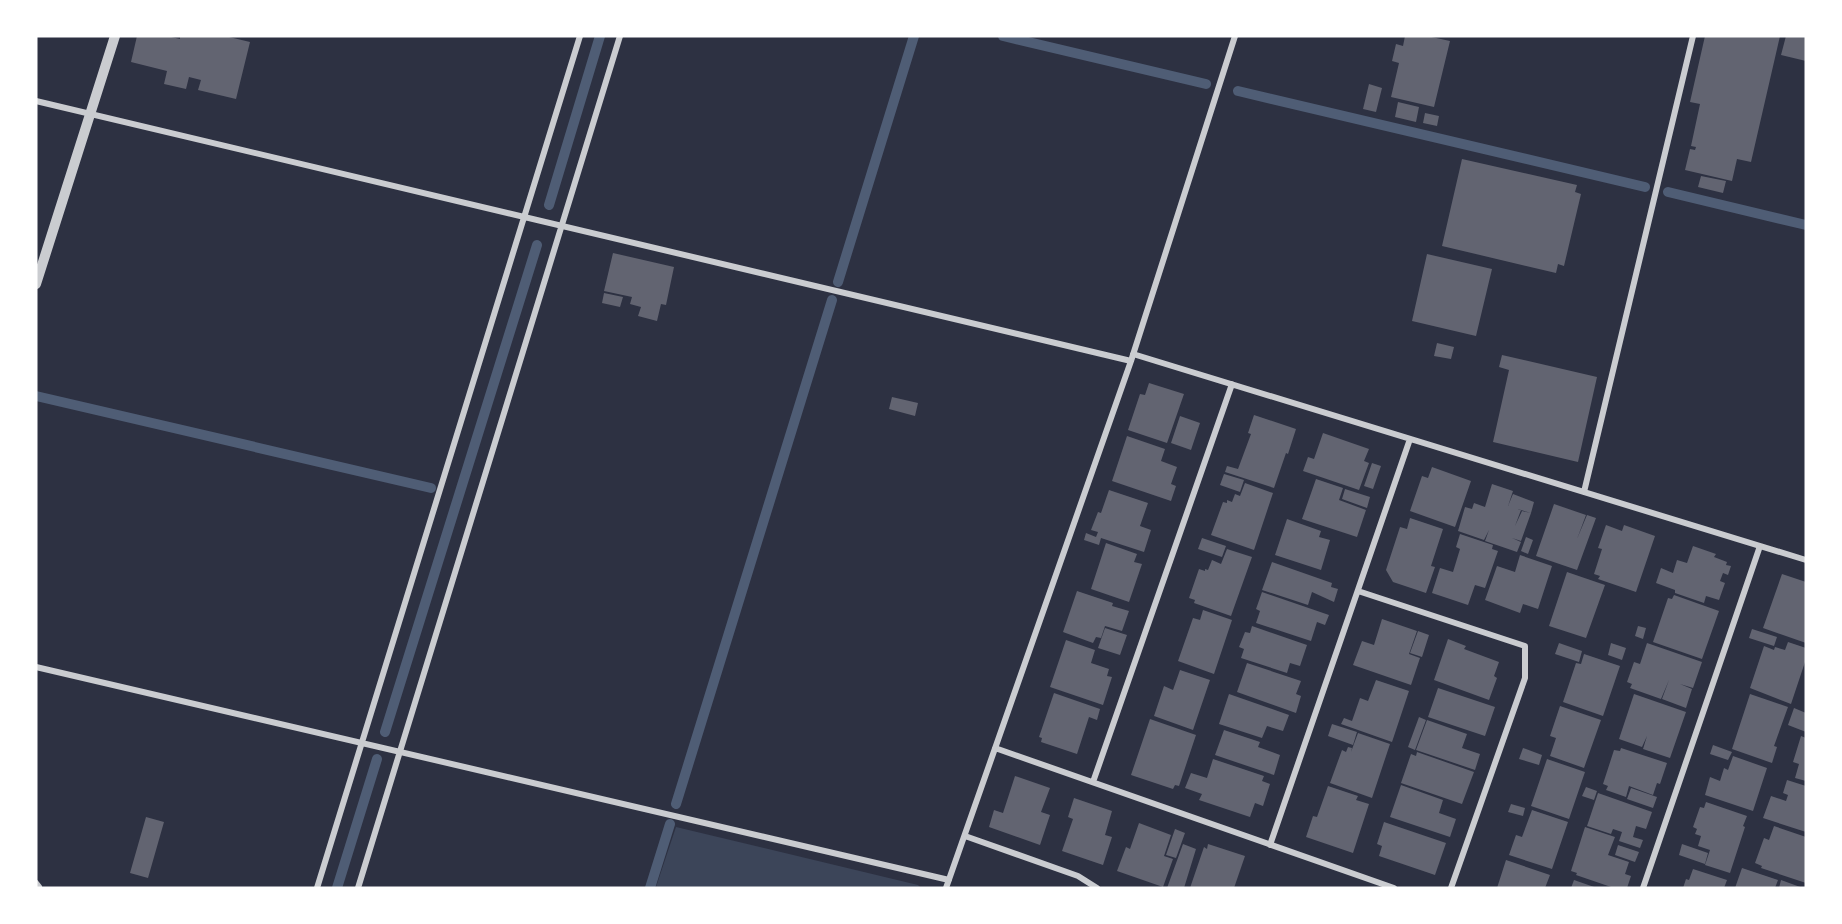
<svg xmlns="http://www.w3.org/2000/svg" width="1842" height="924" viewBox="0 0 1842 924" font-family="'Titillium Web',sans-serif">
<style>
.green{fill:#3c4559}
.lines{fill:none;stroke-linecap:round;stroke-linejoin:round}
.stream{stroke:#4f5d75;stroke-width:10}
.building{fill:#626471}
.service{stroke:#caccd0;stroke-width:4.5}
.minor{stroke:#caccd0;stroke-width:6}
.tertiary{stroke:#caccd0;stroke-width:10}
</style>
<rect width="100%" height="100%" fill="#2d3142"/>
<path class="green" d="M676 827 918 885 921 888 656 887Z"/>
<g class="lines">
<path class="stream" d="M1003 36 1206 84
M1238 91 1645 187
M1668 192 1806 225
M549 205 600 36
M838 282 914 36
M36 396 431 488
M385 732 537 245
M676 804 832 300
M337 888 377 759
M650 888 670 824"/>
</g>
<path class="building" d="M137 36H167L180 39V36H225L250 42 236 99 198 90 201 80 189 77 186 89 164 84 167 71 131 62Z
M1405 36H1427L1450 41 1434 107 1391 97 1399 63 1392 61 1396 44 1403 46Z
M1705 36H1780L1751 162 1737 159 1732 181 1685 170 1690 149 1695 150 1696 147 1691 146 1700 104 1690 102Z
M1786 36H1806V61L1781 55Z
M1369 84 1382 88 1376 112 1363 109Z
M1398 102 1419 107 1416 122 1395 117Z
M1425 113 1439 116 1437 126 1423 123Z
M1462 159 1577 185 1575 192 1581 194 1564 266 1558 264 1556 273 1442 246Z
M1701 176 1726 181 1723 193 1698 187Z
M613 253 674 267 666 305 661 304 657 321 638 316 641 307 630 304 632 297 604 291Z
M1427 254 1492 269 1476 336 1412 321Z
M604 293 623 297 620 307 602 303Z
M1437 343 1454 347 1451 359 1434 356Z
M1502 355 1597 377 1578 462 1493 442 1509 370 1499 367Z
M1149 383 1184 394 1167 443 1128 430 1140 394 1145 395Z
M892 397 918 403 915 416 889 409Z
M1254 415 1296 429 1288 454 1286 453 1274 488 1225 472 1227 466 1238 469 1251 434 1248 433Z
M1180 416 1200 423 1191 450 1171 443Z
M1323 433 1369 449 1364 461 1369 463 1359 490 1303 471 1308 457 1314 459Z
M1127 436 1165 449 1161 461 1177 467 1171 484 1176 486 1171 501 1112 481Z
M1372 463 1381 466 1373 489 1364 486Z
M1432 467 1471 481 1455 527 1410 511 1422 476 1428 478Z
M1224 474 1244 480 1240 492 1220 485Z
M1316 479 1343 488 1339 500 1366 510 1357 537 1302 519Z
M1245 483 1273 493 1254 550 1211 535 1223 502 1227 503V500L1232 502 1235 494 1240 496Z
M1492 484 1513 491 1508 506 1513 494 1534 502 1531 513 1511 507 1521 510 1515 526 1522 511 1531 513 1521 541 1512 538 1521 542 1517 552 1485 541 1489 530 1484 540 1458 531 1465 507 1472 509 1474 503 1485 507Z
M1345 489 1370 497 1367 508 1342 499Z
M1109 490 1148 503 1140 526 1151 530 1144 552 1101 538 1099 545 1084 540 1086 533 1096 537 1098 532 1091 530 1098 512 1101 513Z
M1554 504 1586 515 1577 539 1587 515 1596 518 1577 570 1536 556Z
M1410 518 1443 529 1431 566 1435 567 1426 593 1393 582 1386 570 1400 527 1407 529Z
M1287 519 1321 531 1319 537 1330 540 1321 570 1275 555Z
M1606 525 1622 531 1624 525 1655 536 1636 592 1598 579 1600 576 1594 574 1602 549 1598 548Z
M1460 534 1493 545 1492 549 1498 551 1485 588 1475 585 1468 605 1432 593 1440 568 1453 572 1460 549 1456 547Z
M1526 537 1533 540 1528 554 1521 551Z
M1202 538 1226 546 1222 557 1198 549Z
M1106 543 1137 554 1134 562 1142 564 1129 602 1091 589Z
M1693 546 1716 554 1714 557 1727 562 1726 565 1731 566 1728 575 1723 573 1720 581 1725 583 1719 600 1706 596 1704 603 1675 593V590L1656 583 1661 568 1673 573 1677 560 1687 563Z
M1227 549 1252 557 1231 616 1194 603 1195 600 1189 598 1199 569 1205 571V569L1208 570 1212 560 1221 564Z
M1520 555 1552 566 1538 609 1523 604 1520 613 1485 600 1497 566 1515 572Z
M1272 562 1332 583 1331 587 1338 589 1334 602 1312 592 1308 605 1262 590Z
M1567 572 1605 585 1586 638 1549 626Z
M1782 574 1806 582V643L1763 628Z
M1077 591 1113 603 1112 606 1129 611 1122 631 1105 626 1101 638 1096 637 1093 643 1063 632Z
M1262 592 1329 615 1325 625 1317 622 1311 641 1256 623 1260 611 1256 609Z
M1674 595 1719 611 1702 659 1653 642 1668 598 1672 599Z
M1203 610 1232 620 1214 674 1178 661 1193 618 1200 620Z
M1382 619 1417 631 1409 654 1420 658 1411 685 1353 665 1362 641 1374 645Z
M1252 626 1307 645 1300 666 1290 663 1287 673 1241 658 1244 649 1239 647 1245 632 1250 633Z
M1638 626 1646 628 1643 639 1635 636Z
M1105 628 1127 635 1120 655 1098 648Z
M1752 629 1777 637 1774 646 1749 638Z
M1418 631 1429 635 1422 657 1410 653Z
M1448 639 1466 646 1464 649 1499 662 1494 676 1497 678 1489 700 1434 680Z
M1066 640 1095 650 1091 663 1109 669 1107 676 1112 677 1103 705 1050 687Z
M1788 642 1806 648V659L1791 704 1750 688 1764 646 1774 650 1775 647 1785 650Z
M1559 643 1582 651 1579 662 1555 654Z
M1611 643 1626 648 1622 660 1608 655Z
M1647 643 1702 662 1693 688 1680 684 1692 689 1686 708 1662 699 1669 680 1661 699 1630 688 1632 684 1627 682 1634 662 1640 664Z
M1584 654 1620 666 1603 716 1563 702 1576 663 1581 664Z
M1247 663 1301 681 1296 694 1301 696 1296 713 1237 692Z
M1180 670 1210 680 1193 730 1154 716 1164 686 1173 690Z
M1376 680 1409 691 1392 742 1341 724 1344 718 1352 721 1360 698 1368 701Z
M1438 688 1495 707 1485 736 1428 717Z
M1054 693 1100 709 1097 720 1089 717 1077 754 1041 742 1042 738 1039 737Z
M1229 694 1289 715 1283 731 1267 726 1262 738 1219 724Z
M1634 694 1686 712 1670 758 1643 749 1647 736 1642 747 1619 739Z
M1750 694 1788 707 1774 746 1777 747 1772 763 1732 749Z
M1560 706 1601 720 1584 768 1550 756 1556 738 1550 736Z
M1794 708 1806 713V732L1788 725Z
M1419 717 1426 720 1415 750 1408 747Z
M1150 719 1196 735 1179 786 1175 785 1173 789 1131 775Z
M1427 720 1467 734 1462 748 1480 754 1475 770 1416 750Z
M1332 724 1357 732 1353 745 1328 736Z
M1224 730 1260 742 1258 747 1280 755 1274 775 1215 755Z
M1358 733 1390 744 1372 798 1330 783 1342 750 1346 752 1348 747 1352 748 1351 752Z
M1801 736 1806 738V781L1795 778 1799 764 1793 762Z
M1713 745 1732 752 1728 760 1710 754Z
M1523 748 1542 755 1539 765 1519 759Z
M1621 748 1667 763 1660 784 1657 783 1653 795 1629 786 1626 797 1606 790 1608 786 1603 784 1614 750 1620 751Z
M1417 752 1474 772 1462 804 1401 783 1411 754 1416 756Z
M1733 756 1767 768 1753 811 1705 795 1710 777 1720 781 1724 768 1728 770Z
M1213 759 1264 776 1262 781 1270 784 1263 806 1255 803 1250 817 1199 800 1202 794 1185 788 1191 773 1207 778Z
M1547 759 1585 772 1569 819 1531 806Z
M1015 776 1050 788 1041 812 1050 815 1040 845 989 827 994 810 1003 813Z
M1787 780 1806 786V832L1763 818 1771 796 1786 801 1788 795 1783 793Z
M1401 785 1443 800 1439 813 1456 819 1450 837 1390 817Z
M1328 786 1358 796 1356 800 1369 804 1353 853 1306 837 1313 816 1317 817Z
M1586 787 1597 791 1594 800 1582 796Z
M1631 788 1657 797 1653 808 1627 799Z
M1598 793 1652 812 1646 829 1636 826 1633 837 1643 840 1640 848 1619 841 1622 832 1613 829 1611 834 1587 826Z
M1074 798 1112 811 1105 835 1112 837 1103 865 1062 851 1073 819 1068 817Z
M1706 802 1747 816 1743 826 1745 827 1730 873 1705 865 1710 850 1698 846 1701 836 1695 834 1697 829 1693 827 1700 807 1704 808Z
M1511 804 1525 808 1523 816 1508 812Z
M1532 810 1568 822 1552 869 1509 855 1516 835 1522 837Z
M146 817 164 822 148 878 130 873Z
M1384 822 1446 843 1435 875 1379 856 1382 846 1377 844Z
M1139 823 1171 835 1164 856 1173 859 1163 887 1117 871 1126 847 1130 849Z
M1774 826 1806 837V883L1761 868 1762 866 1755 863 1764 838 1769 840Z
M1585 827 1615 837 1608 855 1629 862 1625 874 1631 876 1627 888H1614L1576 875 1577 873 1571 871Z
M1175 829 1185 833 1176 858 1166 855Z
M1183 844 1196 849 1184 888H1167Z
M1208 844 1245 856 1234 888H1190L1204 847 1207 849Z
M1682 844 1708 853 1705 864 1679 855Z
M1618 845 1639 852 1635 862 1615 855Z
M1506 860 1550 875 1545 888H1497Z
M1742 868 1778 880 1775 888H1735Z
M1693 869 1727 880 1724 888H1683L1686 879 1689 880Z
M1574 880 1597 888H1571Z
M1781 880 1803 888H1779Z"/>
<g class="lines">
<path class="service" d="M36 882 40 887"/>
<path class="minor" d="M36 101 1131 361
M1133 354 1806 560
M1584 492 1693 36
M1358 591 1525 646V678L1451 888
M36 667 949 880
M995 748 1394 888
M1093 782 1232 384
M965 836 1078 876 1097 888
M1270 845 1410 439
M317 888 580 36
M358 888 620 36
M946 888 1131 361 1235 36
M1643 888 1760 546"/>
<path class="tertiary" d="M36 284 115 36"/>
</g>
<rect width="1842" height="924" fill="none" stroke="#ffffff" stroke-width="75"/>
</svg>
